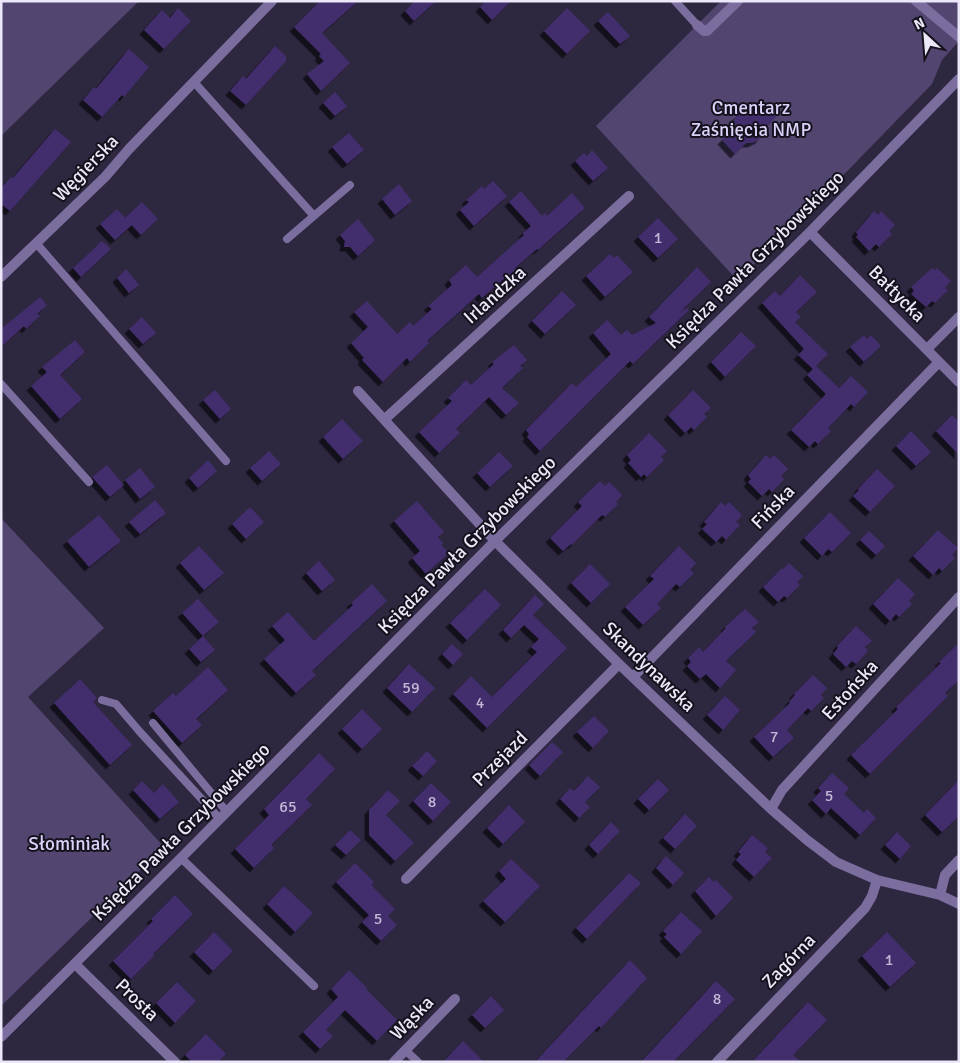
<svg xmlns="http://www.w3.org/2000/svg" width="960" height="1063" viewBox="0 0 960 1063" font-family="Signika,sans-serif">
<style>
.green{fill:#524671}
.building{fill:#432d6c;filter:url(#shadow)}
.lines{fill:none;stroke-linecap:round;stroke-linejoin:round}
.service{stroke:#7b6e9e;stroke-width:8}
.pedestrian{stroke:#7b6e9e;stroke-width:10}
.minor{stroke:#7b6e9e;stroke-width:10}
.labels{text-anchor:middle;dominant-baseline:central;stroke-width:4;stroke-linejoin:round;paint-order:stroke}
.number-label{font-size:16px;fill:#c2b9d6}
.park-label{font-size:19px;fill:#dbd2f9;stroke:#15121d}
.street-label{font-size:19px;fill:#ece8f9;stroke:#15121d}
</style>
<defs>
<filter id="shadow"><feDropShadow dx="-4.5" dy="4.5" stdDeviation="0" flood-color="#0009"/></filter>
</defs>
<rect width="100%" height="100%" fill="#2e2740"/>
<path class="green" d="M1 1H139L1 136Z
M721 1H959V41L942 60 932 84 819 200 805 208 771 244 765 254 737 280 596 126Z
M1 518 104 628 28 697 164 847 1 1006Z"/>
<path class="building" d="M320 1H358L322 33 350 63 321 91 307 74 324 61 319 56 321 54 294 27Z
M415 1H436L414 21 405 11Z
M486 1H511L492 20 480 7Z
M178 8 191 21 164 49 144 30 162 10 170 18Z
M567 8 590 31 567 54 544 31Z
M608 12 630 36 620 44 598 21Z
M275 46 286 56V61L246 105 230 91 243 76 246 79Z
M129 49 149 67 124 97 122 95 102 117 83 100 94 87 96 89Z
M335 92 347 106 335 116 323 103Z
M760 100 776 117 765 128 764 133 760 139 752 143H746L735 154 722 140 733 129V124L736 116 742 112 747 111Z
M55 129 71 142 10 211 1 204V188L11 177 13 178Z
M349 133 364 150 347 164 332 147Z
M592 150 608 168 593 181 575 161 584 153 587 156Z
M493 181 507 196 474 226 460 210 469 202 466 200 482 186 484 189Z
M399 184 412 201 395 215 382 199Z
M521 191 542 216 545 213 547 216 572 193 585 208 538 250 537 249 515 268 516 269 507 278 506 277 482 298 479 294 427 341 429 343 410 362 407 358 383 382 362 360 364 358 351 343 368 327 354 312 367 301 397 334 410 322 413 326 432 309 428 306 452 285 449 280 466 265 477 277 524 235 523 233 531 226 509 202Z
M142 202 158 219 141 235 125 218Z
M117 209 132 225 115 240 100 224Z
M874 211 878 215 881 211 895 225 889 231 892 234 879 247 876 244 869 251 856 237 858 235 856 232Z
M658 218 678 239 658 258 638 237Z
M358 219 375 240 358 256 350 247H344L345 241 340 235Z
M102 241 111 249 81 277 73 268Z
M610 254 614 258 617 255 633 272 605 297 586 276Z
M697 267 711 282 680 312 687 308 689 310 633 364 630 361 540 451 527 437 529 434 526 430 572 383 576 387 611 354 593 333 607 320 621 335 627 330 632 335 656 323 649 317Z
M932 268 934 270 937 268 951 281 945 288 948 290 935 303 932 301 926 307 911 294 914 291 911 287Z
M126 269 139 285 129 293 117 278Z
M800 275 817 292 796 312 801 317 795 322 828 354 816 366 839 388 851 376 868 392 854 407 851 404 828 428 831 431 818 444 815 441 809 447 791 430 826 394 807 375 813 369 798 355 804 349 762 303 775 291 780 296Z
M562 291 576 305 545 334 532 321Z
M40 297 47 305 37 314 40 316 26 329 24 326 1 347V329Z
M142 317 156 333 143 344 129 329Z
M741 332 756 346 725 377 711 362Z
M864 335 867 339 871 335 881 346 864 362 850 347Z
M75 340 85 352 60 375 82 399 60 419 31 386 47 372 42 367Z
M514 345 527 360 520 366 523 368 502 388 519 403 506 415 489 397 456 429 460 433 439 453 419 432 452 401 448 398 466 380 471 385 494 364 492 362Z
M215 390 231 409 220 419 203 400Z
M693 390 711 408 704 414 707 417 694 430 691 427 685 433 668 415Z
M952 415 959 422V455L936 431Z
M342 419 363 441 343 459 323 437Z
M911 431 931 452 916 466 896 446Z
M649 433 667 451 661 457 664 460 647 477 644 474 641 477 628 463 631 460 627 455Z
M269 451 281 464 262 481 250 468Z
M499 452 513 466 490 487 477 473Z
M766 455 770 459 774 455 788 469 781 476 784 479 772 492 769 489 762 496 748 482 751 479 748 475Z
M208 460 217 471 198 488 189 478Z
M107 465 124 485 110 497 92 477Z
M140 468 155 487 140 499 125 480Z
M877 469 895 486 870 512 853 496 859 490 858 489Z
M600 481 605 486 609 482 622 495 616 502 618 504 605 517 602 515 572 545 571 544 563 551 550 538 582 506 578 502Z
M155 500 166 513 140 534 129 522Z
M417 501 444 532 438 537 443 543 441 545 449 553 426 574 412 558 420 551 394 521Z
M721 502 725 506 729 502 742 515 736 522 740 525 726 540 722 536 716 542 702 529 707 524 704 522Z
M250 507 264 522 246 539 232 524Z
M830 512 851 533 832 552 828 549 822 556 804 538Z
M99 515 121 541 89 567 67 541Z
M938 530 958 548 952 555 955 558 942 571 939 568 933 575 913 556Z
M869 531 885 546 876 555 860 540Z
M199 546 224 573 204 590 180 563Z
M679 546 696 563 690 570 694 573 680 587 676 584 657 604 661 608 643 625 625 607 654 579 650 576Z
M319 561 335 580 322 591 306 573Z
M789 563 803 576 797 582 800 585 787 598 784 596 778 602 763 587 782 568 783 569Z
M590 564 610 584 591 603 571 583Z
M898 578 915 594 909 601 912 604 899 617 896 614 890 621 873 604Z
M372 584 387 601 312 671 316 675 296 693 264 659 285 640 272 626 288 612 314 641 353 605 351 603Z
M485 589 501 605 467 640 450 623Z
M535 595 544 604 533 615 567 648 487 728 453 694 471 676 492 697 537 652 531 647 539 639 524 625 511 638 503 630Z
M198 599 219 622 203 636 182 613Z
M745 609 759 622 752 628 756 632 726 661 736 670 720 688 706 674 700 679 687 666 691 662 688 658 699 647 703 652 726 628 725 627Z
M856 626 872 641 865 647 868 650 861 659 856 664 852 661 846 667 833 654 838 648 837 646Z
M203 636 215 650 201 662 189 649Z
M959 643V680L945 693 948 696 870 774 851 755 898 709 896 707 941 663 939 662Z
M452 644 463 654 453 665 442 654Z
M409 664 435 688 412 712 387 688Z
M208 667 228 690 196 719 202 725 182 743 153 711 173 693 176 696Z
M813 675 827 688 821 695 824 698 811 711 808 708 787 730 794 738 773 757 754 737 790 703 789 702 795 695 794 694Z
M80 679 97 698 93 702 132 745 110 765 54 703Z
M725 696 740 710 723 730 707 715Z
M362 709 382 729 362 749 342 729Z
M594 716 609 731 593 748 577 732Z
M552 742 563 752 540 776 529 765Z
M427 751 437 761 423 776 412 766Z
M319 753 335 769 306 799 312 805 271 845 274 848 254 868 235 849 269 815 264 809Z
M832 773 849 788 844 794 864 813 867 809 876 818 860 835 831 808 826 814 812 800 821 791 818 788Z
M588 776 600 787 585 802 590 807 579 818 560 799 570 788 574 791Z
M658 779 669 790 649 810 638 799Z
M959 780V816L942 832 925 815Z
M142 781 154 793 163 784 179 802 160 819 133 790Z
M431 783 451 802 433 821 413 801Z
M388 790 400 801 386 815 414 843 395 861 369 835V810Z
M509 805 525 822 503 844 487 828Z
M685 814 697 826 675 849 663 838Z
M611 822 620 831 598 854 589 845Z
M350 830 361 840 346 855 335 845Z
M897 832 911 846 900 859 885 845Z
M752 835 768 848 765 852 772 858 754 877 736 860 741 854 738 852Z
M666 856 684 873 673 885 656 868Z
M511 859 540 886 505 922 483 901 506 879 499 871Z
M355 863 374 882 371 885 395 909 388 916 397 925 381 941 362 922 369 915 336 882Z
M629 873 641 883 587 939 576 928Z
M709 877 714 882 716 880 733 898 716 916 695 891Z
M284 886 313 913 295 932 267 904Z
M175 895 193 914 153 954 154 956 131 979 113 961 153 921 151 919Z
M681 912 702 931 681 954 664 937 667 934 663 931Z
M214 932 233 951 213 971 194 952Z
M887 932 916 963 890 987 862 956Z
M630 960 647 978 601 1028 599 1026 563 1062H535Z
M349 970 367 988 366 989 397 1020 377 1041 345 1010 326 1030 333 1036 320 1049 303 1032 338 997 331 989Z
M716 981 735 999 673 1062H641Z
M177 982 196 1001 175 1023 156 1003Z
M491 996 504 1010 485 1028 472 1015Z
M808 1002 827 1020 793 1055 801 1062H752Z
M206 1034 226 1054 218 1062H192L185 1055Z
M463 1041 484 1062H443Z"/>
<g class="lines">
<path class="service" d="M675 1 697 25
M194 82 314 216
M287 239 350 185
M36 243 226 461
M1 384 89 482
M102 700 116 704 140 732 220 819
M153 723 227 812
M181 858 314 986
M405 1050 418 1062"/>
<path class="pedestrian" d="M916 1 959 37
M697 25 704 31H707L738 1"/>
<path class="minor" d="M810 232 959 382
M1 277 105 177 129 149 272 1
M927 349 959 317
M358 391 495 541 619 664 771 809 807 840 836 862 877 880 940 895 959 904
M385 419 629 196
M633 677 939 362
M771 809 782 790 959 597
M406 879 619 664
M940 895 945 875 959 860
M75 964 175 1062
M1 1037 181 858 495 541 810 232 959 79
M394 1062 455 999
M717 1062 865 908 872 896 877 880"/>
</g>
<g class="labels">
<g class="number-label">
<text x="658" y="238">1</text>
<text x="411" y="688">59</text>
<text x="480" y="703">4</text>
<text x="774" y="737">7</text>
<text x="829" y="796">5</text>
<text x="432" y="802">8</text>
<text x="288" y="807">65</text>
<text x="378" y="919">5</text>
<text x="889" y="960">1</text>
<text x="717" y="999">8</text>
</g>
<g class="park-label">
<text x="751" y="108">Cmentarz<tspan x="751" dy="22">Zaśnięcia NMP</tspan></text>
<text x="69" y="844">Słominiak</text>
</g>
<g class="street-label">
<text transform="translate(86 168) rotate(-46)">Węgierska</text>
<text transform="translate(755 260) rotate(-45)">Księdza Pawła Grzybowskiego</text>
<text transform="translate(897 294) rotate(45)">Bałtycka</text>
<text transform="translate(495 295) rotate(-42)">Irlandzka</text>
<text transform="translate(773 507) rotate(-46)">Fińska</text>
<text transform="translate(467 545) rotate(-45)">Księdza Pawła Grzybowskiego</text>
<text transform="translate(649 667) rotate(44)">Skandynawska</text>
<text transform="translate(850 690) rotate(-48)">Estońska</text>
<text transform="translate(500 759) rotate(-45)">Przejazd</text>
<text transform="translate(181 832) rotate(-45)">Księdza Pawła Grzybowskiego</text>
<text transform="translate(789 961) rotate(-46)">Zagórna</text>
<text transform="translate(137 1000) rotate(44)">Prosta</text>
<text transform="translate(412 1018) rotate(-46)">Wąska</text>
</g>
</g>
<rect width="960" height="1063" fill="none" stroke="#ece8f9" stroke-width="5"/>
<g transform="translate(925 35) rotate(334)" stroke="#15121d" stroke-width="4" paint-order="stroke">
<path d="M0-4L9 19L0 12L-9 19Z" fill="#ece8f9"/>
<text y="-8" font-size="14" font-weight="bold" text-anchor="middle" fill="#ece8f9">N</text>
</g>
</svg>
